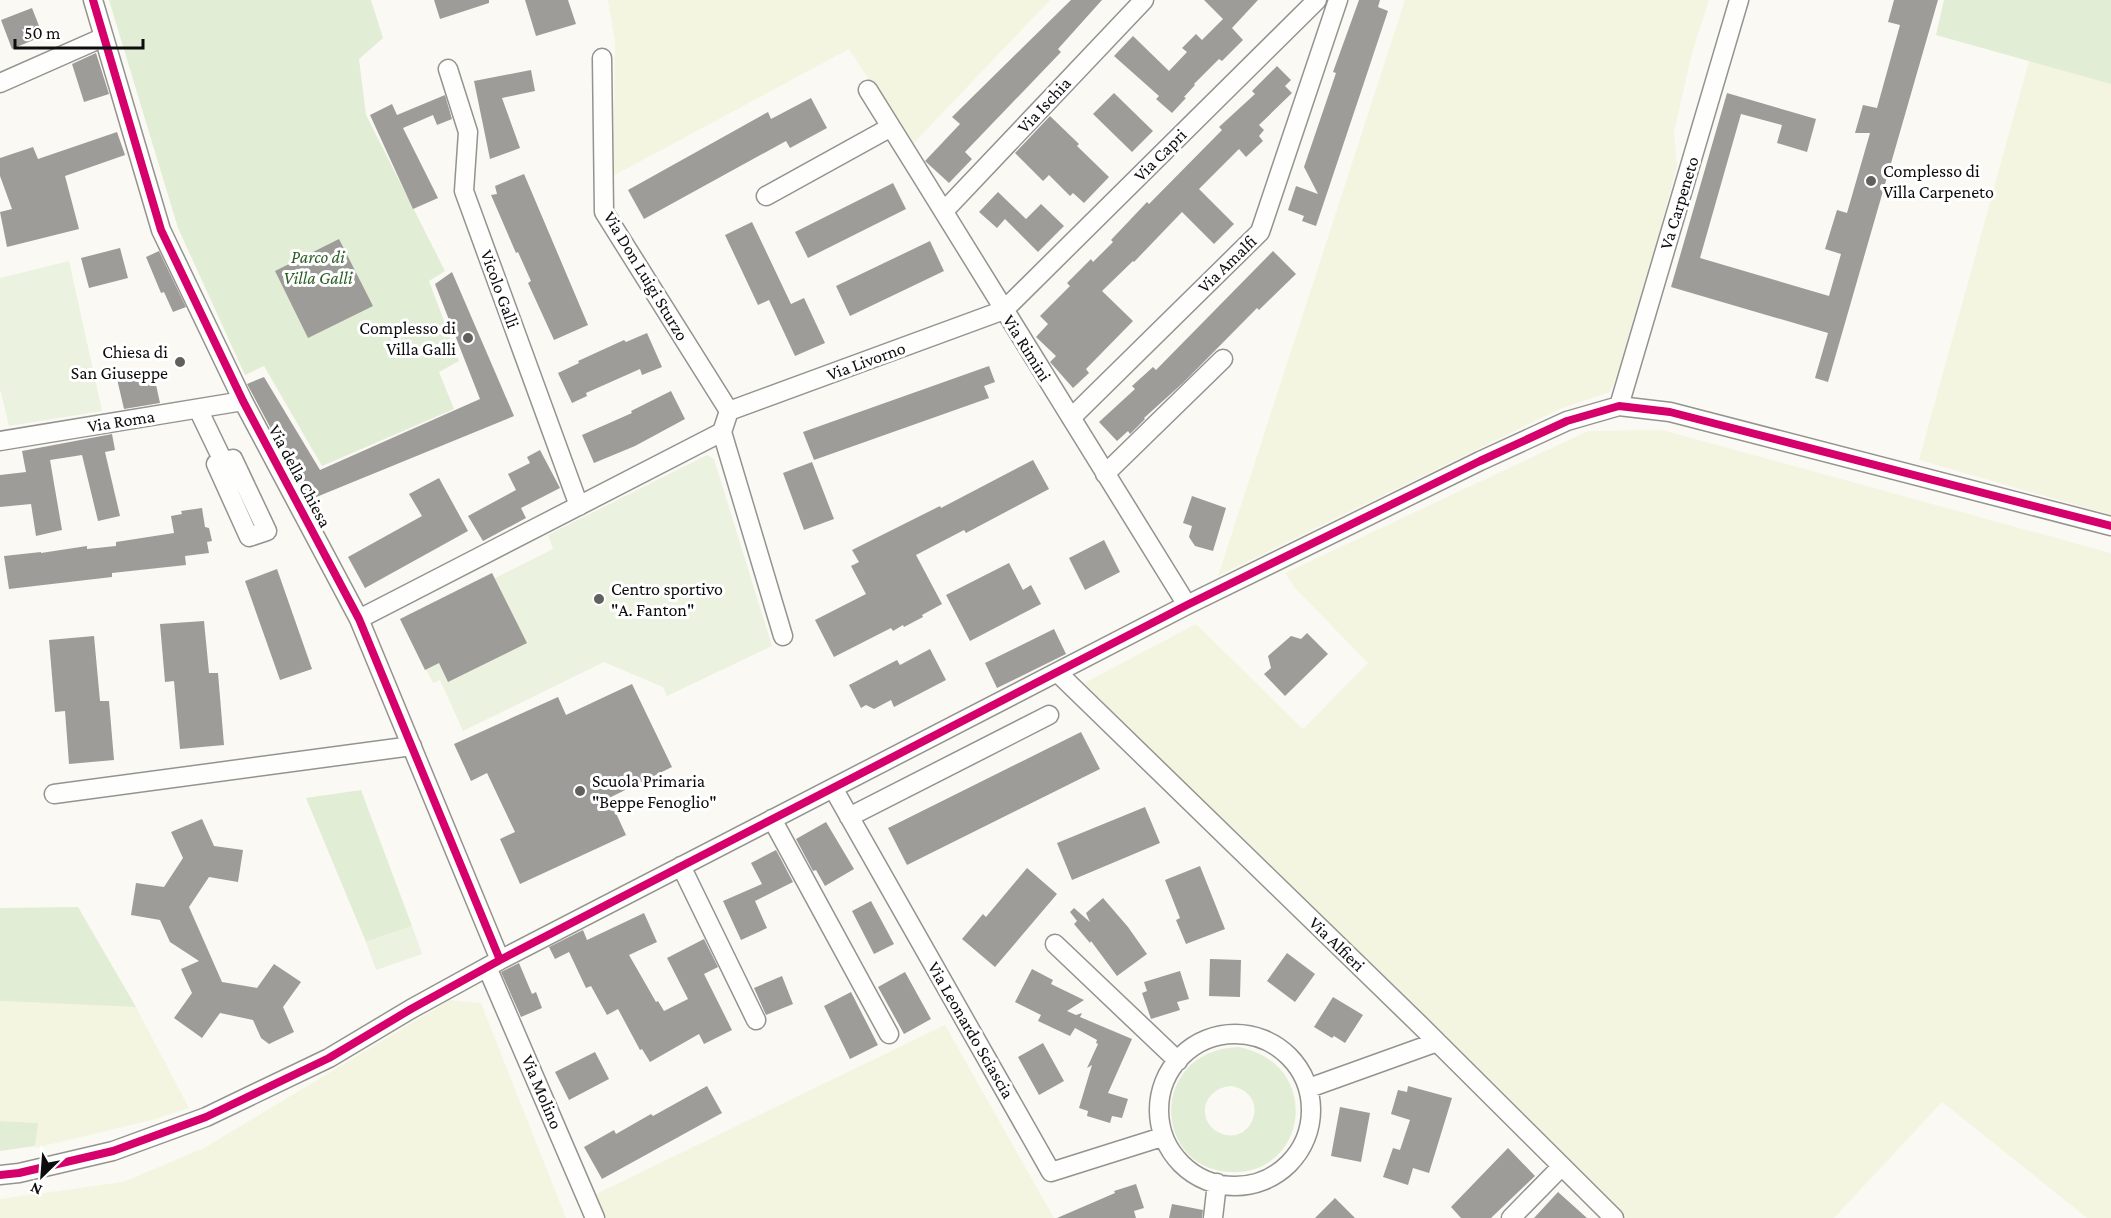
<svg xmlns="http://www.w3.org/2000/svg" width="2111" height="1218" viewBox="0 0 2111 1218" font-family="'Crimson Pro',serif">
<style>
.farmland{fill:#f4f5e1}
.green{fill:#e2edd5;fill-rule:evenodd}
.pitch{fill:#ebf2df}
.building{fill:#9e9c98}
.lines{fill:none;stroke-linecap:round;stroke-linejoin:round}
.minor-casing{stroke:#949391;stroke-width:21}
.minor{stroke:#fefefd;stroke-width:18}
.cycleway-casing{stroke:#fff;stroke-width:11}
.cycleway{stroke:#d6006c;stroke-width:8}
.poi-dot{fill:#60605e;stroke:#fff;stroke-width:2}
.labels{text-anchor:middle;dominant-baseline:central;stroke-width:6;stroke-linejoin:round;paint-order:stroke}
.street-label{font-size:18px;fill:#0d0d0d;stroke:#fff}
.poi-label{font-size:18px;fill:#0d0d0d;stroke:#fff;text-anchor:start}
.park-label{font-size:18px;font-style:italic;fill:#2c5e25;stroke:#fff}
</style>
<rect width="100%" height="100%" fill="#faf9f3"/>
<path class="farmland" d="M608 0H1050L912 145 849 49 613 176 615 42Z
M1405 0H1709L1692 53 1674 132 1677 166 1630 342 1610 392 1562 408 1218 576Z
M2029 61 2111 84V515L1919 460Z
M1662 430 2111 553V1218H2087L1942 1102 1834 1218H1624L1084 683 1196 624 1303 729 1368 663 1294 587 1285 573 1588 431Z
M450 1000 481 1003 566 1218H0V1199L123 1182 204 1148Z
M0 1001 136 1007 189 1108 152 1120 35 1148 37 1123 0 1121Z
M945 1025 1054 1218H606L596 1194Z"/>
<path class="green" d="M109 0H371L383 38 359 59 366 115 445 271 429 281 459 361 439 372 454 409 322 466 264 366 245 375 178 228Z
M1944 0H2111V84L1936 35Z
M361 790 412 926 366 942 306 798Z
M78 907 136 1007 0 1001V908Z
M1238 1047C1324 1063 1308 1177 1229 1172 1152 1167 1149 1051 1238 1047ZM1231 1086C1274 1094 1251 1150 1218 1132 1212 1129 1208 1124 1206 1118 1201 1100 1215 1087 1231 1086Z
M0 1121 38 1123 35 1146 0 1151Z"/>
<path class="pitch" d="M69 261 102 411 9 426 0 389V278Z
M707 455 714 459 772 646 667 696 663 687 604 662 463 731 440 680 433 683 400 619 492 573 495 578 553 549 548 535Z
M412 926 422 954 376 970 366 942Z"/>
<path class="building" d="M434 0H489V3L440 19Z
M525 0H568L576 24 536 36Z
M1071 0H1102L1058 49 1061 52 965 152 972 159 949 183 925 161 960 124 952 117Z
M1204 0H1258L1232 28 1243 40 1222 61 1219 59 1194 84 1195 85 1184 97 1186 98 1172 113 1156 99 1159 96 1114 56 1133 36 1169 71 1187 52 1182 48 1196 34 1202 40 1223 19Z
M1359 0H1380L1378 7 1388 11 1316 226 1302 221 1304 216 1288 210 1296 186 1318 194 1304 167 1336 73 1333 72Z
M1894 0H1938L1828 382 1815 378 1828 333 1671 287 1727 93 1816 119 1807 152 1777 143 1782 125 1741 114 1700 258 1829 296 1841 254 1825 249 1837 210 1847 213 1870 133H1855L1863 105 1877 108 1900 25 1888 22Z
M32 8 43 36 12 49 1 20Z
M96 53 109 94 84 102 72 64Z
M1277 66 1291 80 1285 86 1292 93 1259 125 1264 130 1259 136 1263 141 1246 157 1239 149 1199 189 1234 224 1214 244 1182 212 1134 262 1133 261 1102 291 1133 321 1086 369 1089 373 1073 388 1050 362 1056 356 1036 337 1048 324 1040 316 1070 286 1067 283 1091 259 1093 262 1113 242 1111 240 1147 202 1149 204 1222 130 1219 127 1255 94 1252 91Z
M531 70 535 91 502 98 520 148 490 159 474 81Z
M1114 93 1153 131 1132 152 1093 114Z
M445 95 452 119 437 125 433 115 403 128 438 198 413 209 370 115 392 104 397 115Z
M811 98 827 128 790 148 786 141 644 219 628 190 768 112 771 119Z
M1050 116 1079 144 1077 146 1109 177 1084 203 1073 193 1070 196 1049 175 1043 181 1015 153Z
M117 132 125 155 65 176 79 229 7 247 0 212 12 209 0 176V158L33 147 38 159Z
M524 174 588 325 554 340 528 283 531 281 518 252 516 253 491 195 497 194 495 186Z
M893 183 906 209 808 258 795 232Z
M998 192 1026 219 1041 204 1064 226 1038 252 1005 219 997 228 979 212Z
M752 222 791 304 804 298 825 343 795 356 769 300 758 305 725 235Z
M339 239 373 306 308 338 275 271Z
M930 241 944 271 850 316 836 286Z
M120 248 128 278 89 288 81 258Z
M159 251 186 307 173 312 164 292 161 293 146 257Z
M1273 251 1296 274 1259 310 1257 308 1184 382 1144 418 1145 419 1130 434 1128 431 1117 441 1099 422 1135 389 1132 386 1153 367 1156 370Z
M452 272 514 416 309 500 247 384 264 377 320 470 480 399 435 284Z
M647 333 662 367 642 375 640 369 586 393 587 396 572 403 558 373 579 363 578 361 624 340 626 342Z
M989 366 995 382 984 386 989 398 814 460 803 432Z
M153 371 160 403 124 409 117 379Z
M671 391 685 419 635 446 594 463 582 435 632 413 631 411Z
M112 434 115 450 105 452 120 516 98 521 82 455 50 460 62 530 36 536 31 504 0 507V475L26 472 22 451Z
M540 450 560 488 521 508 526 518 483 541 468 516 516 490 508 474 530 463 527 457Z
M1033 460 1049 489 966 533 964 530 916 555 942 604 922 615 923 617 904 627 903 625 893 631 891 628 834 657 815 620 866 594 851 566 859 562 852 550 940 506 941 508Z
M812 462 834 519 804 530 783 473Z
M439 478 468 531 365 588 348 557 422 516 409 494Z
M1192 496 1226 508 1213 551 1195 546 1189 537 1192 526 1183 523Z
M202 508 205 527 209 528 212 541 207 542 209 553 185 556 186 565 112 573V577L9 589 4 556 41 552V553L87 546V549L116 546V542L174 533 171 516 182 514 181 511Z
M1104 540 1120 572 1085 590 1069 558Z
M1009 563 1023 590 1031 585 1041 604 970 641 946 595Z
M277 569 312 669 280 680 245 581Z
M492 573 527 643 448 682 439 663 425 670 400 619Z
M204 621 209 673H218L224 745 180 749 174 681 165 682 160 624Z
M1054 629 1066 654 997 688 985 663Z
M1307 633 1328 654 1285 696 1264 674 1271 668 1268 656 1291 636 1301 639Z
M94 636 100 701H109L114 760 69 764 65 711 55 712 49 640Z
M930 649 946 680 894 707 891 700 874 709 866 705 861 708 849 685 897 660 900 665Z
M632 684 672 767 609 798 626 835 520 884 500 839 515 832 487 773 471 781 454 744 558 697 566 715Z
M1081 732 1100 769 907 865 888 828Z
M1145 807 1160 843 1072 880 1057 843Z
M202 819 214 846 243 850 238 882 209 877 189 907 222 982 257 988 274 964 301 982 283 1007 294 1032 269 1044 261 1038 253 1020 220 1013 202 1038 174 1018 192 993 181 969 199 961 170 942 160 920 131 915 136 883 164 887 183 858 171 832Z
M826 822 854 869 825 886 816 870 813 871 796 839Z
M776 850 793 882 755 901 767 928 741 940 723 901 762 884 751 863Z
M1200 866 1225 929 1186 944 1176 920 1180 918 1165 880Z
M1027 868 1057 894 995 967 962 939 983 914 986 917Z
M1103 898 1128 927 1147 954 1117 976 1091 941 1090 943 1074 924 1077 921 1070 912 1074 908 1090 922 1086 913Z
M871 901 894 944 874 954 852 911Z
M644 913 657 942 629 955 656 1002 658 1001 664 1011 688 999 667 958 704 939 718 967 704 974 732 1030 704 1044 699 1034 650 1062 642 1049 640 1050 618 1009 607 1015 591 986 586 988 569 952 555 959 549 947 583 930 587 940Z
M1287 953 1315 974 1295 1002 1267 981Z
M1210 959 1241 960 1240 997 1209 996Z
M519 963 532 994 536 992 542 1008 521 1017 501 972Z
M1032 969 1053 980 1051 984 1084 1000 1067 1011 1076 1015 1082 1013 1080 1017 1132 1039 1108 1093 1128 1099 1122 1118 1112 1116 1110 1123 1087 1116 1088 1111 1079 1108 1092 1065 1087 1068 1098 1044 1096 1043 1097 1040 1075 1028 1070 1036 1038 1021 1041 1015 1015 1002Z
M1180 971 1189 999 1177 1002 1180 1010 1151 1019 1142 993 1147 991 1144 982Z
M905 972 931 1019 904 1034 878 987Z
M782 976 793 1004 766 1015 754 988Z
M851 992 878 1045 850 1059 824 1006Z
M1333 997 1363 1015 1345 1043 1334 1036 1332 1038 1314 1027Z
M1043 1043 1064 1081 1039 1095 1018 1057Z
M595 1052 609 1079 569 1100 555 1072Z
M707 1086 722 1113 602 1179 584 1147 614 1130 616 1134 651 1114 653 1116Z
M1408 1086 1452 1098 1429 1173 1413 1168 1408 1185 1383 1177 1393 1148 1400 1150 1410 1120 1391 1114 1398 1090 1407 1092Z
M1340 1107 1370 1113 1361 1162 1331 1156Z
M1508 1148 1535 1176 1491 1218H1461L1451 1207Z
M1136 1184 1144 1208 1134 1211 1136 1218H1057L1115 1193 1114 1191Z
M1558 1192 1587 1218H1534Z
M1335 1198 1355 1218H1315Z
M1172 1204 1203 1210 1202 1218H1169Z"/>
<g class="lines">
<defs>
<path id="minor" d="M93 0 161 230 243 401 359 619 500 960
M602 58 604 212 729 411
M448 69 468 132 464 191 579 506
M0 83 104 37
M868 90C975 261 1080 433 1187 605
M766 196 891 127
M945 210 1144 0
M1619 406 1739 0
M198 409 223 461 216 464 249 537 267 531 233 459 223 461
M729 411 1004 310 1317 0
M1071 418 1260 232 1338 0
M722 432 783 636
M0 441 243 401
M1105 474 1223 359
M359 619 722 432 729 411
M1058 673 1420 1025 1614 1218
M833 788 1051 1172 1162 1137
M54 794 412 746
M849 817 1049 715
M772 819 889 1034
M681 866 756 1020
M1055 944 1178 1061
M487 967 595 1218
M1159 1110a76 76 0 1 1 152 0a76 76 0 1 1-152 0Z
M1309 1088 1437 1042
M0 1175 19 1173 113 1151 206 1117 329 1058 411 1009 500 960 1187 605 1480 461 1567 421 1619 406 1670 412 2111 526
M1213 1218 1217 1183
M1511 1218 1562 1166"/>
</defs>
<use href="#minor" class="minor-casing"/>
<use href="#minor" class="minor"/>
<defs>
<path id="cycleway" d="M93 0 161 230 243 401 359 619 500 960
M0 1175 19 1173 113 1151 206 1117 329 1058 411 1009 500 960 1187 605 1480 461 1567 421 1619 406 1670 412 2111 526"/>
</defs>
<use href="#cycleway" class="cycleway-casing"/>
<use href="#cycleway" class="cycleway"/>
</g>
<g class="poi-dot">
<circle cx="1871" cy="181" r="6"/>
<circle cx="468" cy="338" r="6"/>
<circle cx="180" cy="362" r="6"/>
<circle cx="599" cy="599" r="6"/>
<circle cx="580" cy="791" r="6"/>
</g>
<g class="labels">
<g class="street-label">
<text transform="translate(1044 105) rotate(-47)">Via Ischia</text>
<text transform="translate(1160 155) rotate(-45)">Via Capri</text>
<text transform="translate(1679 203) rotate(-73)">Va Carpeneto</text>
<text transform="translate(1227 264) rotate(-44)">Via Amalfi</text>
<text transform="translate(646 276) rotate(59)">Via Don Luigi Sturzo</text>
<text transform="translate(500 289) rotate(70)">Vicolo Galli</text>
<text transform="translate(1027 348) rotate(58)">Via Rimini</text>
<text transform="translate(866 361) rotate(-20)">Via Livorno</text>
<text transform="translate(121 421) rotate(-9)">Via Roma</text>
<text transform="translate(300 476) rotate(62)">Via della Chiesa</text>
<text transform="translate(1337 944) rotate(44)">Via Alfieri</text>
<text transform="translate(971 1030) rotate(60)">Via Leonardo Sciascia</text>
<text transform="translate(542 1092) rotate(67)">Via Molino</text>
</g>
<g class="poi-label">
<text x="1883" y="171">Complesso di<tspan x="1883" dy="21">Villa Carpeneto</tspan></text>
<text x="456" y="328" text-anchor="end">Complesso di<tspan x="456" dy="21">Villa Galli</tspan></text>
<text x="168" y="352" text-anchor="end">Chiesa di<tspan x="168" dy="21">San Giuseppe</tspan></text>
<text x="611" y="589">Centro sportivo<tspan x="611" dy="21">"A. Fanton"</tspan></text>
<text x="592" y="781">Scuola Primaria<tspan x="592" dy="21">"Beppe Fenoglio"</tspan></text>
</g>
<g class="park-label">
<text x="318" y="257">Parco di<tspan x="318" dy="21">Villa Galli</tspan></text>
</g>
</g>
<g transform="translate(42 1176) rotate(205)" stroke="#ffffff" stroke-width="4.5" paint-order="stroke">
<path d="M0-4.5L10 22L0 15L-10 22Z" fill="#0d0d0d"/>
<text y="-9" font-size="16" font-weight="bold" text-anchor="middle" fill="#0d0d0d">N</text>
</g>
<path d="M15 39v9h128v-9" fill="none" stroke="#0d0d0d" stroke-width="3"/>
<text x="24" y="39" font-size="18" fill="#0d0d0d" stroke="#ffffff" stroke-width="4.5" paint-order="stroke">50 m</text>
</svg>
